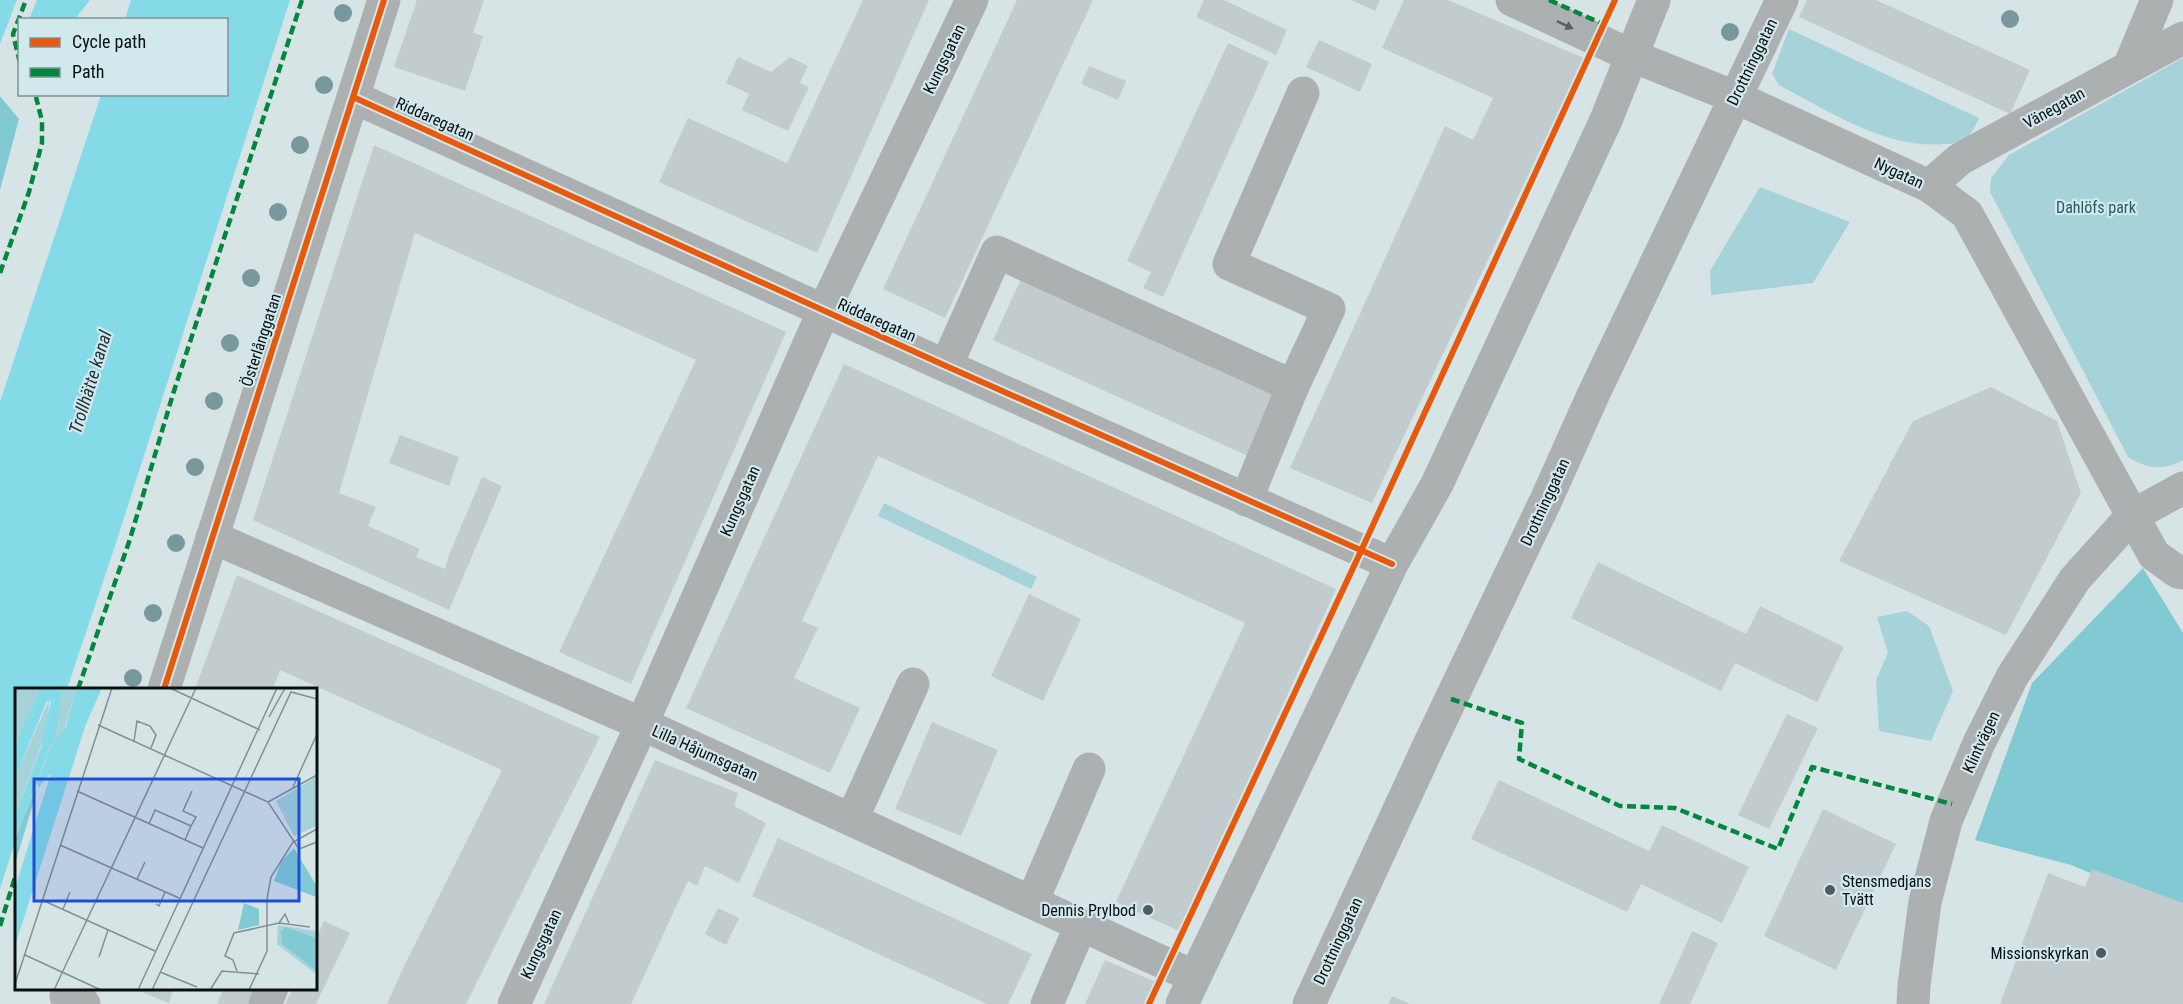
<svg xmlns="http://www.w3.org/2000/svg" width="2183" height="1004" viewBox="0 0 2183 1004" font-family="'Roboto Condensed',sans-serif">
<style>
.green{fill:#a6d2d9}
.forest{fill:#81cad4}
.water{fill:#84dae7}
.building{fill:#c2ccce}
.lines{fill:none;stroke-linecap:round;stroke-linejoin:round}
.minor{stroke:#acb0b0;stroke-width:33}
.quiet{stroke:#00873e;stroke-width:4.5;stroke-dasharray:9 4.5;stroke-linecap:butt}
.cycleway-casing{stroke:#d1e8ec;stroke-width:10}
.cycleway{stroke:#e8590c;stroke-width:6}
.tree{fill:#77999e}
.oneway{fill:#5a6061}
.poi-dot{fill:#515a5c;stroke:#d1e8ec;stroke-width:2}
.labels{text-anchor:middle;dominant-baseline:central;stroke-width:4.5;stroke-linejoin:round;paint-order:stroke}
.street-label{font-size:16px;fill:#091012;stroke:#d1e8ec}
.park-label{font-size:16px;fill:#295b63;stroke:#d1e8ec}
.poi-label{font-size:16px;fill:#091012;stroke:#d1e8ec;text-anchor:end}
.water-label{font-size:18px;font-style:italic;fill:#1d3236;stroke:#d1e8ec}
.inset-road{fill:none;stroke:#858f91;stroke-width:1.5}
.view{fill:#1d4ed8;fill-opacity:0.15;stroke:#1d4ed8;stroke-width:3}
.inset-edge{fill:none;stroke:#091012;stroke-width:3}
</style>
<rect width="100%" height="100%" fill="#d7e4e6"/>
<path class="green" d="M1789 29 1979 118C1976 124 1972 133 1967 138 1962 142 1952 144 1945 144 1888 150 1828 111 1779 85L1772 74Z
M2183 58V460C2163 471 2147 469 2128 457L1990 192 1991 178 2009 155Z
M1760 187 1850 222 1813 283 1711 295 1710 271Z
M884 503 1037 577 1031 589 878 516Z
M1907 611 1929 626 1953 691 1931 741 1879 731 1876 680 1888 653 1877 617Z"/>
<path class="forest" d="M0 96 19 119 0 190Z
M2143 568 2183 633V911L2071 865 1975 840 2032 683Z"/>
<path class="water" d="M0 0H17L0 44Z
M37 0H90L75 19H29Z
M131 0H290L115 546 67 689H16V838L0 889V402L101 95 226 94V20L125 19Z"/>
<path class="building" d="M417 0H484L473 33 483 36 465 91 394 67Z
M863 0H929L817 253 659 182 688 118 787 163Z
M1017 0H1093L945 318 883 289Z
M1204 0H1224L1287 30 1276 55 1196 17Z
M1351 0H1380L1375 11Z
M1404 0H1448L1584 58 1372 503 1290 468 1445 126 1473 140 1493 98 1382 48Z
M1807 0H1876L2030 70 2010 114 1799 17Z
M1319 40 1372 64 1360 92 1306 67Z
M1228 43 1269 62 1163 297 1143 288 1151 272 1127 261Z
M738 57 771 72 790 57 808 66 800 83 809 87 788 131 742 110 749 94 726 83Z
M1089 66 1126 81 1118 100 1081 84Z
M374 145 786 332 631 684 559 652 696 360 415 233 339 493 376 507 368 526 420 549 416 557 445 569 449 555 482 477 502 486 449 610 253 520Z
M1021 279 1278 397 1250 457 993 340Z
M844 364 1336 589 1179 931 1116 902 1245 623 878 456 802 621 818 628 794 678 860 708 830 773 686 708Z
M1991 387 2057 421 2081 493 2006 635 1839 561 1913 421Z
M400 435 459 457 449 486 389 463Z
M1598 562 1746 634 1760 606 1844 647 1817 702 1735 663 1721 691 1571 618Z
M237 575 600 737 466 1004H387L404 966 502 770 280 670 273 689H195Z
M1029 594 1081 619 1043 701 991 676Z
M1787 714 1818 728 1769 829 1738 815Z
M932 722 998 750 961 836 895 809Z
M655 760 738 793 734 806 766 823 739 883 705 866 697 886 688 881 631 1004H544Z
M1499 780 1649 851 1662 825 1749 867 1722 923 1641 884 1627 912 1471 839Z
M1823 809 1896 844 1836 970 1764 936Z
M778 838 1032 954 1008 1004H987L752 896Z
M2092 869 2183 903V1004H2000L2048 873 2085 887Z
M718 908 739 918 726 945 705 934Z
M324 921 350 933 316 1004H285L293 988H315V940Z
M1692 931 1718 943 1690 1004H1659Z
M1105 960 1156 982 1145 1004H1085Z
M132 988H174L169 1003Z
M224 988H256L249 1004H217Z
M1392 996 1410 1004H1388Z"/>
<g class="lines">
<path class="minor" d="M1512 0 1632 56 1735 97 1929 186 1967 214 2154 555 2178 572 2183 573
M2129 67 2157 0
M353 97 946 366 1392 564
M1929 186 1960 159 2183 38
M946 366 997 252 1293 386 1246 500
M1293 386 1329 309 1229 264 1303 93
M212 537 642 724 1195 977
M164 689 384 0
M852 819 913 684
M1032 902 1089 769
M66 996 84 1004
M265 1004 272 988
M514 1004 642 724 824 310 972 0
M1047 1004 1081 925
M1182 1004 1392 564 1437 484 1606 120 1654 0
M1309 1004 1429 745 1546 500 1594 393 1782 0
M1913 1004 1914 985 1925 902 1946 821 1979 743 2012 677 2075 579 2132 516 2183 488"/>
<path class="quiet" d="M1549 0 1603 24
M20 63 13 34 26 0
M0 273 29 192 42 143V121L36 97
M78 689 130 539 173 394 302 0
M1451 699 1522 723 1519 759 1620 806 1675 808 1778 849 1812 767 1952 804
M0 926 16 874"/>
<defs>
<path id="cycleway" d="M353 97 946 366 1392 564
M164 689 384 0
M1149 1004 1361 551 1615 0"/>
</defs>
<use href="#cycleway" class="cycleway-casing"/>
<use href="#cycleway" class="cycleway"/>
</g>
<g class="tree">
<circle cx="343" cy="13" r="9"/>
<circle cx="2010" cy="19" r="9"/>
<circle cx="1730" cy="32" r="9"/>
<circle cx="324" cy="85" r="9"/>
<circle cx="300" cy="145" r="9"/>
<circle cx="278" cy="212" r="9"/>
<circle cx="251" cy="278" r="9"/>
<circle cx="230" cy="343" r="9"/>
<circle cx="214" cy="401" r="9"/>
<circle cx="195" cy="467" r="9"/>
<circle cx="176" cy="543" r="9"/>
<circle cx="153" cy="613" r="9"/>
<circle cx="133" cy="678" r="9"/>
</g>
<defs><path id="oneway-solid" d="M-6-.8H1V-3.2L6.5 0L1 3.2V.8H-6Z" transform="scale(1.5)"/></defs>
<use class="oneway" href="#oneway-solid" transform="translate(1565 25) rotate(25)"/>
<g class="poi-dot">
<circle cx="1830" cy="890" r="6"/>
<circle cx="1148" cy="910" r="6"/>
<circle cx="2101" cy="953" r="6"/>
</g>
<g class="labels">
<g class="street-label">
<text transform="translate(944 59) rotate(-64)">Kungsgatan</text>
<text transform="translate(1752 62) rotate(-64)">Drottninggatan</text>
<text transform="translate(2054 108) rotate(-29)">Vänegatan</text>
<text transform="translate(435 119) rotate(24)">Riddaregatan</text>
<text transform="translate(1899 173) rotate(25)">Nygatan</text>
<text transform="translate(877 320) rotate(24)">Riddaregatan</text>
<text transform="translate(261 340) rotate(-72)">Österlånggatan</text>
<text transform="translate(740 501) rotate(-66)">Kungsgatan</text>
<text transform="translate(1545 502) rotate(-65)">Drottninggatan</text>
<text transform="translate(1981 742) rotate(-65)">Klintvägen</text>
<text transform="translate(705 753) rotate(24)">Lilla Håjumsgatan</text>
<text transform="translate(1338 941) rotate(-65)">Drottninggatan</text>
<text transform="translate(541 944) rotate(-65)">Kungsgatan</text>
</g>
<g class="park-label">
<text x="2096" y="207">Dahlöfs park</text>
</g>
<g class="poi-label">
<text x="1842" y="881" text-anchor="start">Stensmedjans<tspan x="1842" dy="18">Tvätt</tspan></text>
<text x="1136" y="910">Dennis Prylbod</text>
<text x="2089" y="953">Missionskyrkan</text>
</g>
<g class="water-label">
<text transform="translate(90 382) rotate(-73)">Trollhätte kanal</text>
</g>
</g>
<g transform="translate(15 688)">
<rect width="302" height="302" fill="#d7e4e6"/>
<path d="M1 0H25L0 57V4ZM47 0H61L48 47 36 58ZM34 12 33 39 0 128V89ZM301 89V138L279 148 261 113ZM263 237 301 243V286L262 256Z" fill="#a6d2d9"/>
<path d="M19 103 21 106 0 176V151ZM279 160 301 197V209L259 193 266 174ZM229 215 244 221V237L223 242ZM271 239 301 250V282L267 256 266 243Z" fill="#81cad4"/>
<path d="M25 0H47L41 44 0 151V128L26 60 36 13H32L0 89V57ZM61 0H87L71 36 0 258V200L36 85 24 99 22 95 36 58 51 39Z" fill="#84dae7"/>
<path class="inset-road" d="M155 0 245 42M254 29 270 0M83 37 253 114 284 161 302 154M119 53 122 33 135 38 141 47 136 60M278 99 302 46M62 103 188 160M253 114 302 87M134 136 140 122 176 138 170 152M176 138 181 129 168 123 177 103M45 157 164 210M122 191 130 174M27 212 140 263M141 216 144 218 150 204M48 221 55 204M264 235 270 226 274 235M10 267 86 302M84 269 93 242M222 283 218 272 210 268 219 245 264 235 295 239M145 284 182 299M0 296 97 0M39 302 181 0M123 302 262 0M137 302 276 4 302 11M195 302 207 283 244 286M234 302 252 263V211L256 189 278 154 302 141"/>
<path class="view" d="M19 91H284V213H19Z"/>
<rect width="302" height="302" class="inset-edge"/>
</g>
<rect x="18" y="18" width="210" height="78" fill="#d1e8ec" stroke="#819295" stroke-width="1.5"/>
<rect x="30" y="38" width="30" height="9" fill="#e8590c" stroke="#819295" stroke-width="1.5"/>
<text x="72" y="48" font-size="18" fill="#091012">Cycle path</text>
<rect x="30" y="68" width="30" height="9" fill="#00873e" stroke="#819295" stroke-width="1.5"/>
<text x="72" y="78" font-size="18" fill="#091012">Path</text>
</svg>
